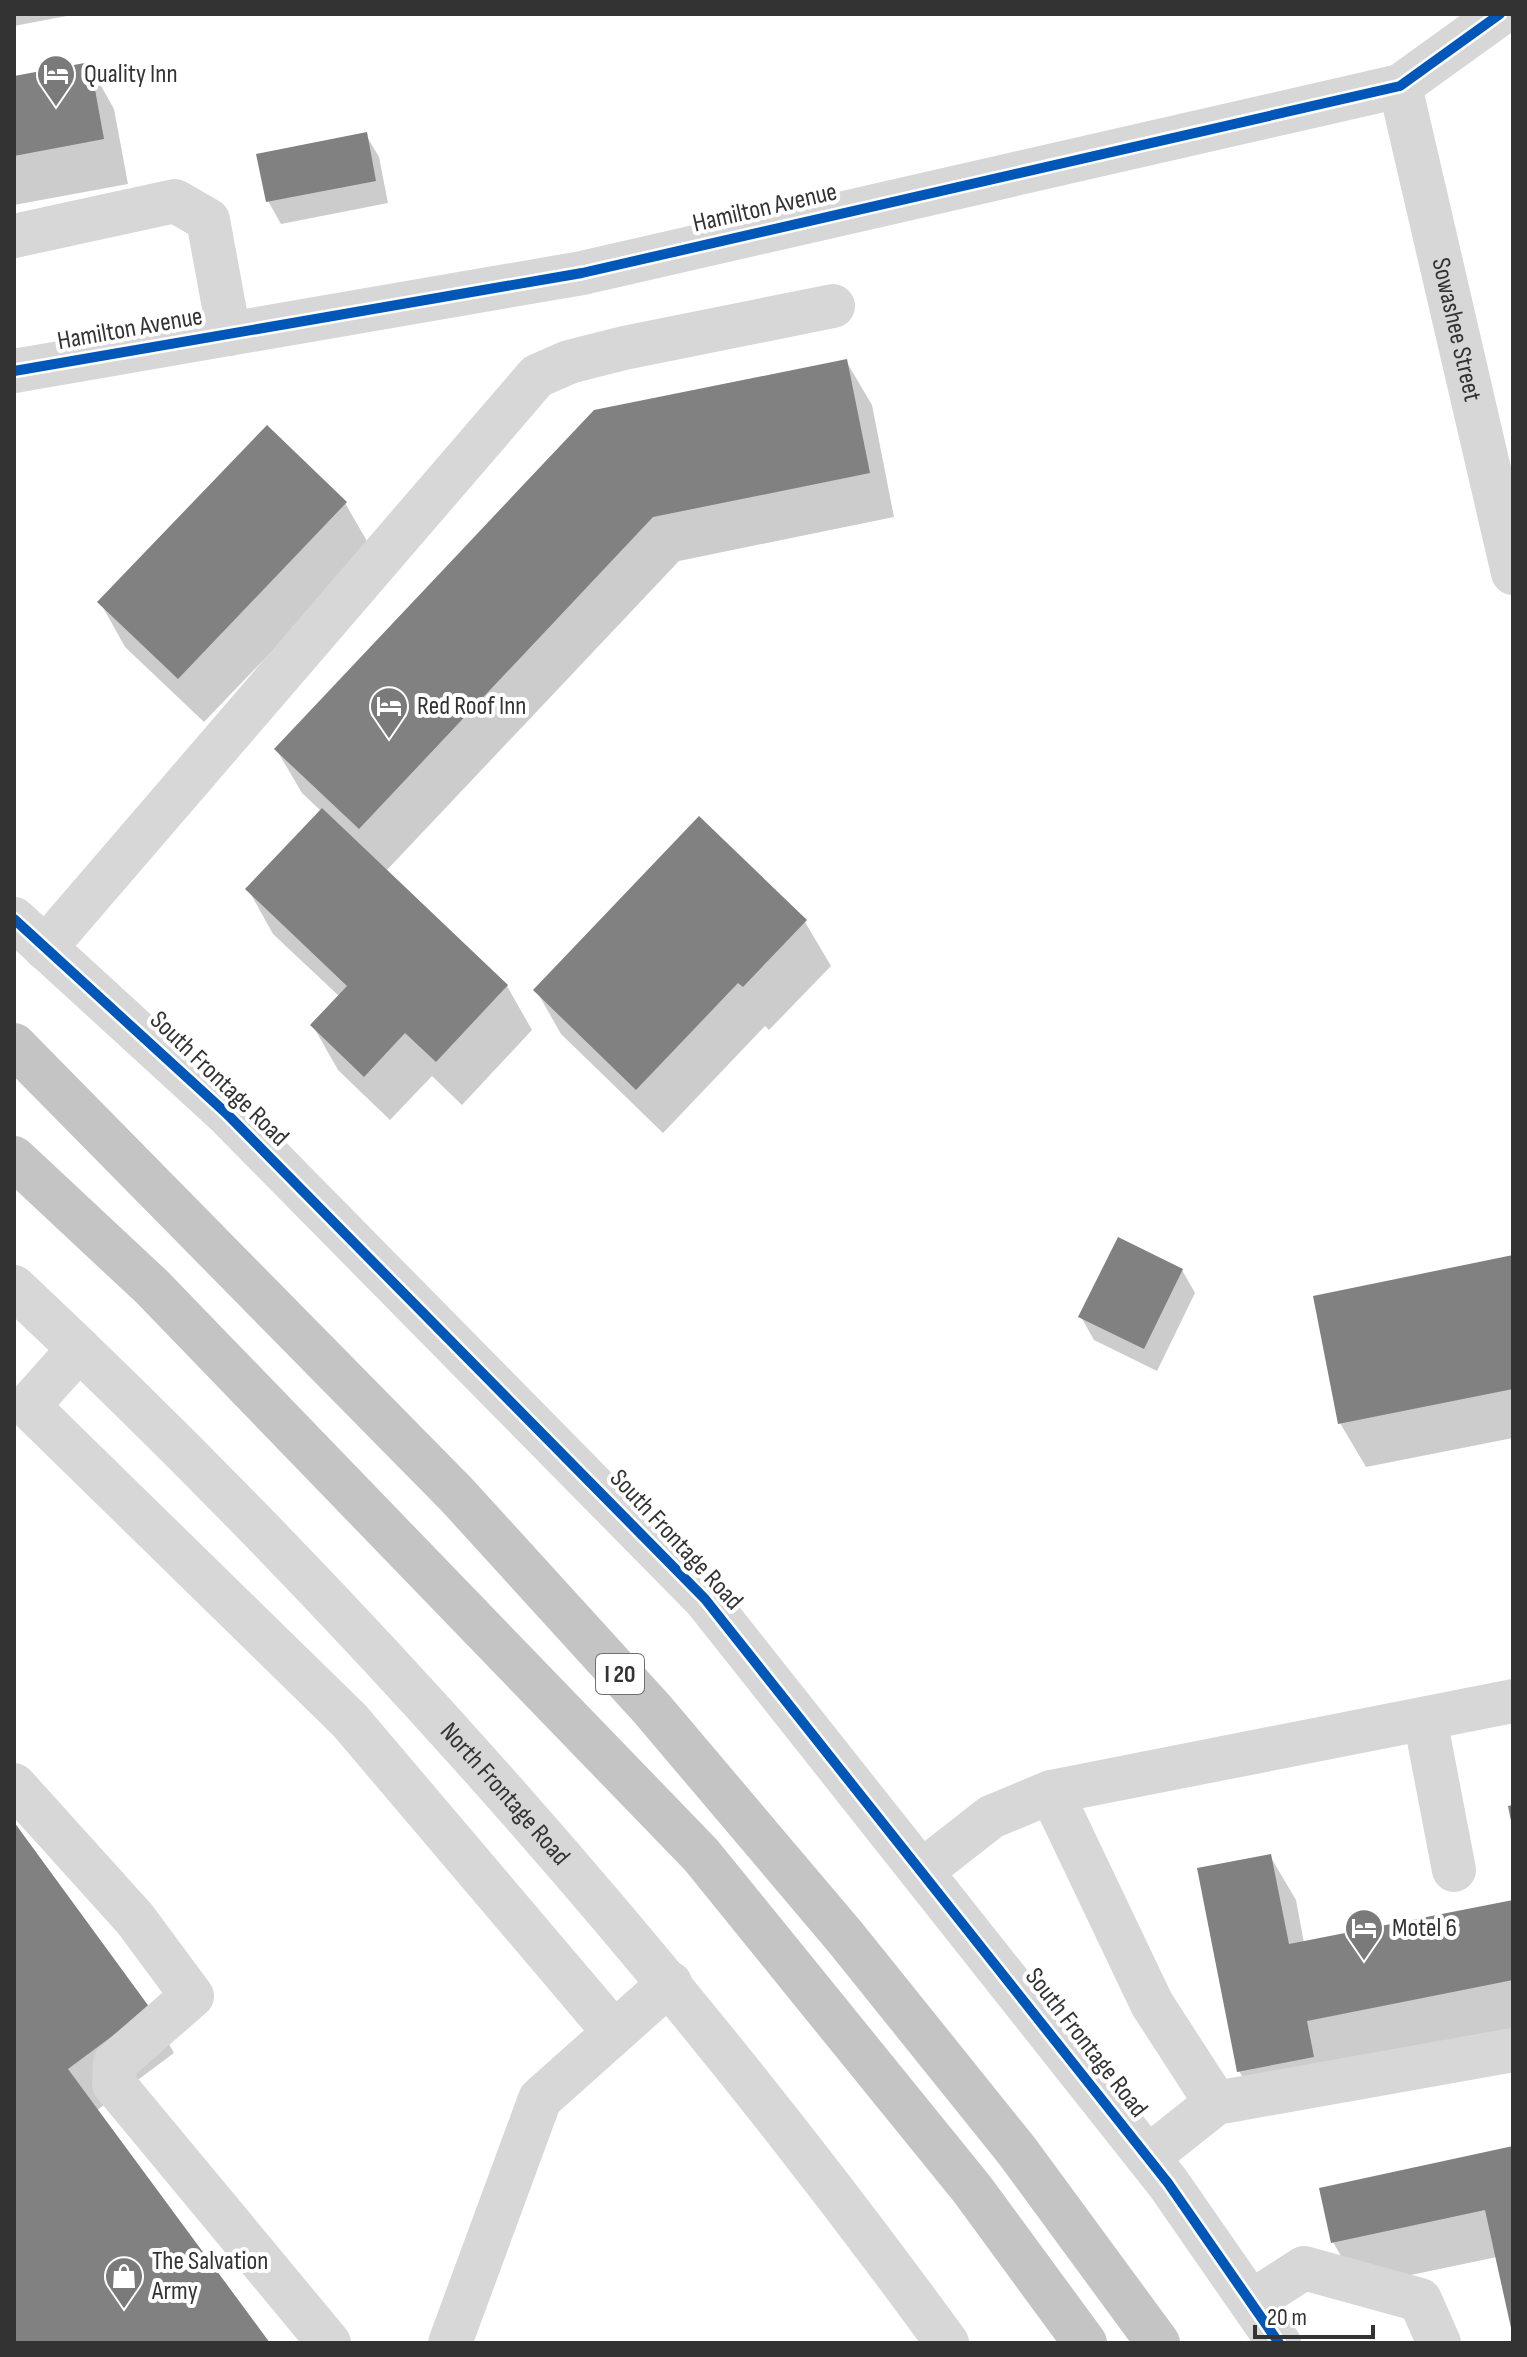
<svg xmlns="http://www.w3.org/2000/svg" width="1527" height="2357" viewBox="0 0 1527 2357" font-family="'Sofia Sans Condensed',sans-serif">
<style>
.shadow{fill:#0003}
.building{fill:#818181}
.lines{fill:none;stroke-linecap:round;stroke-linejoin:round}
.minor{stroke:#d7d7d7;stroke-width:44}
.highway{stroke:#c4c4c4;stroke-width:44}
.cycleway-casing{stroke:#fff;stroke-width:15}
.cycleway{stroke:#0057b8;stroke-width:10}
.labels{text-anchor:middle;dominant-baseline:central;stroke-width:8;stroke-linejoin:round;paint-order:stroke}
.shield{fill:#fff;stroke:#707070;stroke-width:2}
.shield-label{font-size:24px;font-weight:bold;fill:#333}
.poi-label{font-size:26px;fill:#333;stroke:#fff;text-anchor:start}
.street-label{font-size:26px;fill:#333;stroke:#fff}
</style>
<rect width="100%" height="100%" fill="#fff"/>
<path class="shadow" d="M14 14H77L14 26Z
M89 64 114 109 128 184 14 205V78Z
M366 135 379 157 388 203 281 224 268 201Z
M846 361 872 405 894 517 679 561 386 871 507 986 532 1030 462 1105 432 1076 390 1120 338 1070 313 1026 340 997 273 934 248 889 321 811 302 793 276 749Z
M345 503 371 548 204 722 125 647 100 602Z
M805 922 831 966 769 1030 765 1026 663 1133 561 1034 536 990Z
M1513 1257V1438L1366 1467 1340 1423Z
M1182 1270 1195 1293 1157 1371 1094 1340 1081 1317Z
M14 1825 149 2009 174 2053 96 2111 267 2343H14Z
M1270 1856 1296 1900 1304 1943 1513 1902V2029L1265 2116 1239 2071Z
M1513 2148V2334L1497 2257 1358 2286 1333 2242Z"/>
<path class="building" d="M90 62 104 139 14 156V76Z
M367 132 376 181 266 202 256 154Z
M847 359 870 473 653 517 359 829 274 749 594 410Z
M267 425 347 502 178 679 97 602Z
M322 808 508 985 436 1062 405 1033 364 1077 310 1025 347 986 245 889Z
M699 816 807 920 743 987 738 983 636 1090 533 990Z
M1118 1237 1183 1269 1144 1349 1078 1317Z
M1513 1255V1389L1338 1424 1313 1296Z
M1513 1805V1826H1512L1508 1806Z
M14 1822 150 2008 68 2069 270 2343H14Z
M1271 1854 1289 1944 1513 1900V1980L1307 2021 1314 2057 1237 2072 1197 1868Z
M1513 2146V2337L1485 2210 1331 2243 1319 2188Z"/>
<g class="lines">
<g class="minor">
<path id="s1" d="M1400 86 1513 573"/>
<path d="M14 236 175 201 208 220 229 334"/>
<path d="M14 371 582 273 1400 86 1500 14"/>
<path d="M14 919 226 1113 705 1599 1168 2183 1279 2343"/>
<path d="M45 948 537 376 569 362 624 348 833 306"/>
<path id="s2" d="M14 1287C355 1608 672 1965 947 2343"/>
<path d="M79 1349 28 1406 350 1721 614 2032"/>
<path d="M1425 1719 1454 1870"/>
<path d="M14 1785 135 1919 192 1996 115 2063 114 2084 329 2343"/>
<path d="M922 1871 991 1817 1051 1792"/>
<path d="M1216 2103 1152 2004 1051 1792 1513 1701"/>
<path d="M1148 2157 1216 2103 1513 2050"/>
<path d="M1251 2302 1304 2268 1420 2300 1439 2343"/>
<path d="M450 2343 540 2099 670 1983"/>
</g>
<path class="highway" d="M14 1045 457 1495 652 1709 845 1937 1017 2151 1158 2343
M14 1158 152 1287 701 1855 972 2189 1085 2343"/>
<defs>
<path id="cycleway" d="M14 371 582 273 1400 86 1500 14
M14 919 226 1113 705 1599 1168 2183 1279 2343"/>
</defs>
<use href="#cycleway" class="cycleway-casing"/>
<use href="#cycleway" class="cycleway"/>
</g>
<defs>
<symbol id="hotel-pin" viewBox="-11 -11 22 30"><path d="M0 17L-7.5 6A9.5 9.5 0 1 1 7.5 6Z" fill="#7a7a7a" stroke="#fff"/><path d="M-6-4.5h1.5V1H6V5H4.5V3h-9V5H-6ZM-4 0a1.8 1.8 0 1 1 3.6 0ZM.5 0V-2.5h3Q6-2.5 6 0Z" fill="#fff"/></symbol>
<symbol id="shop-pin" viewBox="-11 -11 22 30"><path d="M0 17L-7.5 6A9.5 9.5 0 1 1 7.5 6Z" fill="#7a7a7a" stroke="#fff"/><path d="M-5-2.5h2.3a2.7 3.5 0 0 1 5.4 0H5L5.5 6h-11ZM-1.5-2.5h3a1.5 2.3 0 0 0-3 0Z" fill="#fff"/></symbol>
</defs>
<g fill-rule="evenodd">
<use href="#hotel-pin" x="34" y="52" width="44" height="60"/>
<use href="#hotel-pin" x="367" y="684" width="44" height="60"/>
<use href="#hotel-pin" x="1342" y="1906" width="44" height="60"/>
<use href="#shop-pin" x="102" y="2254" width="44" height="60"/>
</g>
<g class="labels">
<rect class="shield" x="596" y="1654" width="48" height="40" rx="6"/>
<g class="shield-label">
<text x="620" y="1674">I 20</text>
</g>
<g class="poi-label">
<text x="84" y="74">Quality Inn</text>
<text x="417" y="706">Red Roof Inn</text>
<text x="1392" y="1928">Motel 6</text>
<text x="152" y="2261">The Salvation<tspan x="152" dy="30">Army</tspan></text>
</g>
<g class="street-label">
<text transform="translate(765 208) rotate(-13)">Hamilton Avenue</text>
<text transform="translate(130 329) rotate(-10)">Hamilton Avenue</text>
<text stroke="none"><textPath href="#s1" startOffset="250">Sowashee Street</textPath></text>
<text transform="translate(219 1079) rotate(44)">South Frontage Road</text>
<text transform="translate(676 1540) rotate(47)">South Frontage Road</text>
<text stroke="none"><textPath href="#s2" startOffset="706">North Frontage Road</textPath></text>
<text transform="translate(1086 2043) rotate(52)">South Frontage Road</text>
</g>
</g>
<rect width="1527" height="2357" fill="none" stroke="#333333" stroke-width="32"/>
<path d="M1255 2325v12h118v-12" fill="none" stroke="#333333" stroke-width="4"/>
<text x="1267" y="2325" font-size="24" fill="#333333" stroke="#ffffff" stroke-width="6" paint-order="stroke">20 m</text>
</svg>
